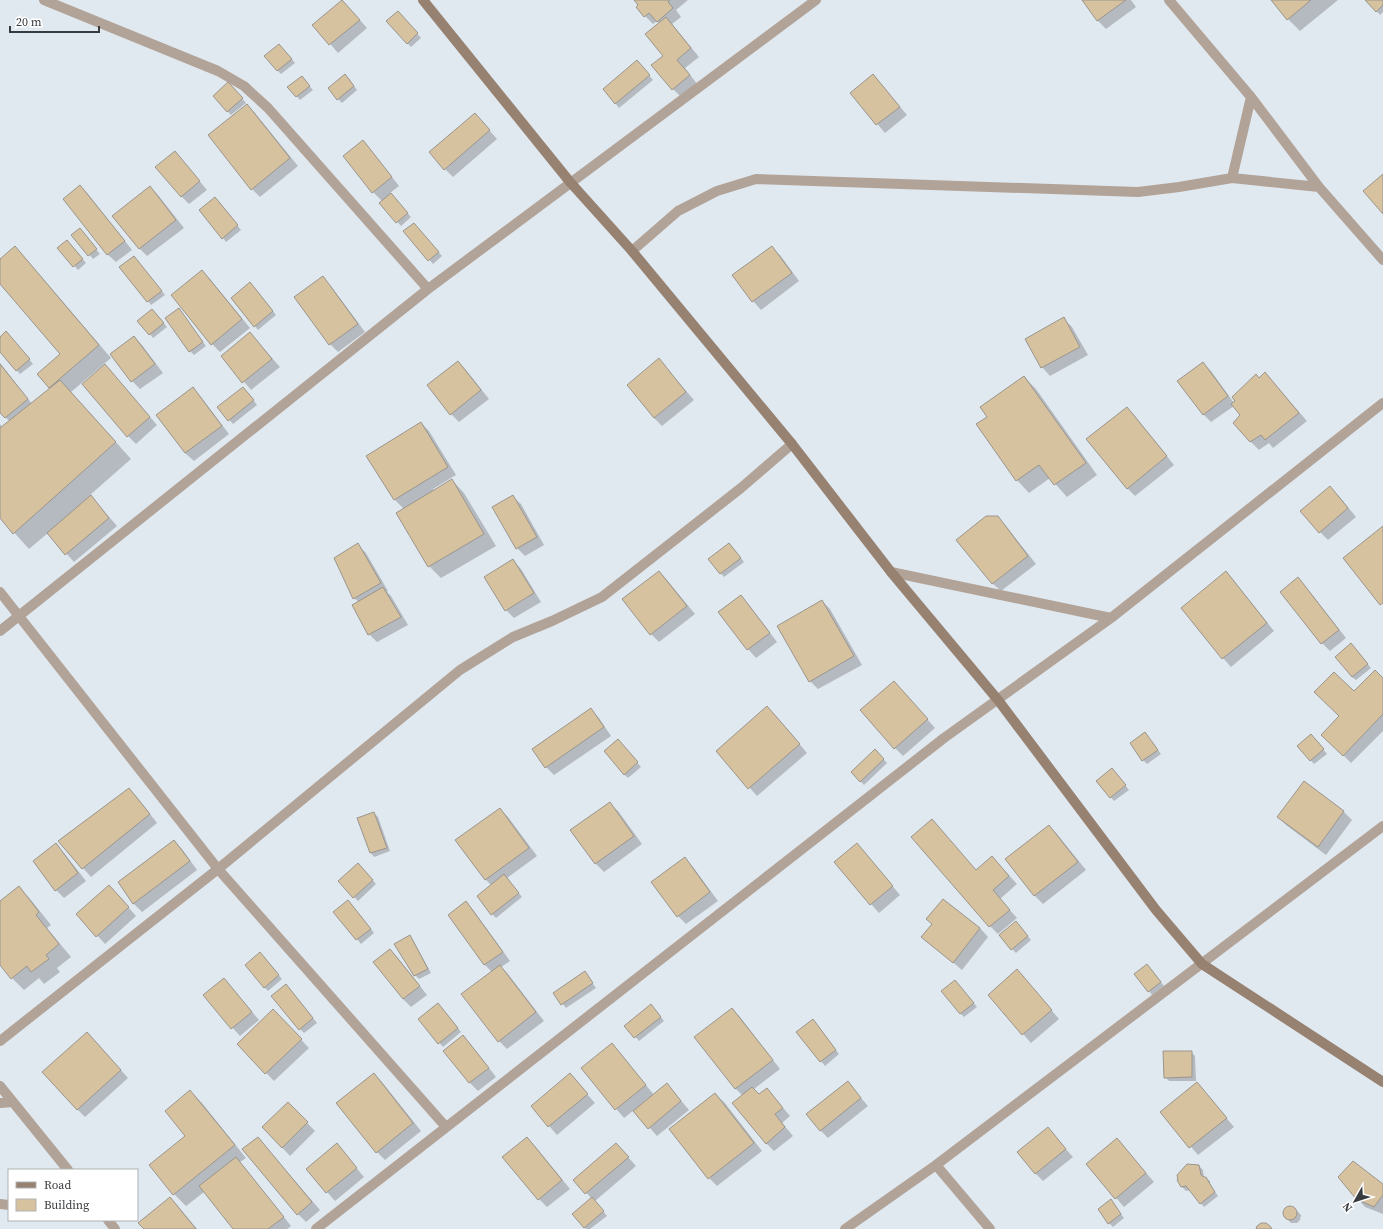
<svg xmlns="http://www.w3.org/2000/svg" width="1383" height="1229" viewBox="0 0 1383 1229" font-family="'Source Serif 4',serif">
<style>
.shadow{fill:#0003}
.building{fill:#d7c2a0;stroke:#9a958d}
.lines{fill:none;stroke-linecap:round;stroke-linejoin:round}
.minor{stroke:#b2a398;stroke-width:10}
.tertiary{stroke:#b2a398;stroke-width:10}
.secondary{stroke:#978272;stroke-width:10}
</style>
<rect width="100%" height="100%" fill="#e1e9f0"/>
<path class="shadow" d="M635 0H688L676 10 681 17 672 24 699 57 685 68 697 84 681 97 673 89 664 56 659 23 657 21 653 24 645 16 640 5Z
M1083 0H1131L1136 7 1106 29 1098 21Z
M1272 0H1338L1300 31 1288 19Z
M1367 0H1383V12L1380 15Z
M343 1 367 28 338 53 314 25Z
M402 16 421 38 411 47 407 43Z
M283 49 295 63 281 74 277 70Z
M641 66 653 80 619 108 604 89Z
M349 79 357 90 342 103 338 99Z
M305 81 313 90 300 100 289 87Z
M881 84 907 115 885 133 851 93Z
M232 87 246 103 231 115 214 96Z
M247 105 255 113 298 166 260 197 252 189Z
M483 123 497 139 453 177 445 169Z
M363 142 371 150 399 186 390 193 411 217 401 226 380 203 382 201 373 192 345 156Z
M175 152 207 190 189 204 181 196Z
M80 186 88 194 132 250 116 262 107 254Z
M150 187 158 195 184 228 147 256 139 248Z
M219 202 241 230 226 242 223 238Z
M417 228 442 256 433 264 405 231Z
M83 234 100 254 93 259 73 235Z
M71 245 86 263 78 270 59 248Z
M771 247 780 255 799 281 761 310 753 301 733 276Z
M15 248 27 260 111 358 71 392 131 459 90 495 117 526 74 562 48 533 29 549 0 517V424L2 427 10 422 0 411V363L32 404 51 389 38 374 61 354 0 282V260Z
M137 261 165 295 151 305 148 301Z
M202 271 210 279 250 328 220 352 212 344Z
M322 278 331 286 365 332 338 352 330 344 295 297Z
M254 287 276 315 258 330 255 326Z
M156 314 167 327 153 338 150 334Z
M182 314 206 346 194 355 190 351Z
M1064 319 1072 327 1088 355 1050 376 1042 367Z
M250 333 280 367 251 390 222 356Z
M10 336 33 364 20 374 0 351V338Z
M134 337 142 345 163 373 140 389 132 381Z
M659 360 694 400 662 426 654 418Z
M458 362 466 370 489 399 459 422 451 414Z
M1203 363 1211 371 1234 403 1265 373 1307 421 1273 448 1269 443 1259 450 1250 441 1242 415 1234 406 1211 422 1203 414Z
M113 374 157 425 136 444 128 436Z
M1024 377 1036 389 1097 475 1067 497 1050 478 1029 493 1017 480 978 425 988 417Z
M193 388 201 397 229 434 194 461 185 453 157 415Z
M247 392 257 405 233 424 218 407Z
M1127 408 1135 416 1174 465 1135 496 1127 488Z
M421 423 429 431 456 475 433 489 434 491 452 480 464 493 496 546 441 578 429 566 404 509 395 500 368 456Z
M1338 495 1356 517 1328 540 1320 532Z
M512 496 521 504 544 545 525 556 517 548Z
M997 517 1006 526 1036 564 1001 591 992 583Z
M358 545 366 553 388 591 387 592 391 596 408 625 377 642 369 634 359 602 354 598Z
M733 548 744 562 724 577 709 559Z
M513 560 521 569 541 602 514 618 506 610Z
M659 572 667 580 695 614 659 642 651 634 624 599Z
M1298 579 1306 587 1346 638 1330 651 1322 643Z
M1234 581 1274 631 1231 667 1223 658 1182 608Z
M741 597 749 605 777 642 756 658 748 649 720 613Z
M822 601 830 609 862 665 818 689 810 681Z
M1355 648 1371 668 1356 680 1352 677Z
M1383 679V731L1351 763 1323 735 1340 716 1354 693Z
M902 691 935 728 903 756 895 748Z
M591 710 599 718 611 736 554 775 546 767Z
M776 716 807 753 757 796 717 751Z
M1145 733 1161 754 1147 764 1143 760Z
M1315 739 1327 754 1314 764 1299 747Z
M622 744 641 767 628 778 624 774Z
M875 750 887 763 864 785 852 772Z
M1116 773 1129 790 1114 801 1097 781Z
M129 789 137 797 157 823 91 877 59 841Z
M609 803 618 811 642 844 604 872 596 864 572 831Z
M500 809 508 817 537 856 507 878 522 897 496 918 492 914V886L486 880Z
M1343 811 1352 820 1326 855 1286 825 1278 817Z
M374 813 378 817 390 851 374 857 371 853 358 819Z
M1049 826 1057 834 1086 870 1043 904 1035 896 1006 859Z
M174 841 182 849 197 870 142 912 134 904 119 883Z
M56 845 64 853 86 881 64 898 56 890 34 862Z
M865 853 900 895 879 913 835 863Z
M992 857 1017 884 1000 899 1017 918 998 934 990 926 976 871Z
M685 859 693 867 718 901 686 924 678 916Z
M362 868 376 884 358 901 339 881Z
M19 887 31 900 51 925 47 928 71 957 57 968 60 972 44 984 39 978 24 990 12 978 0 963V902Z
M117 894 136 916 105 944 78 914Z
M466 903 474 911 510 961 501 967 508 974 544 1021 507 1049 499 1041 492 972 485 965 449 915Z
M352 905 374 933 361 944 335 912Z
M1020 926 1031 940 1016 953 1012 949Z
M980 928 988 937 962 970 923 937Z
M409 936 413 940 431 973 419 979 415 975Z
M390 950 398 958 427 995 411 1007 403 999 375 962Z
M264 957 282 979 268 991 264 987Z
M1151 969 1164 986 1152 995 1149 991Z
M585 972 596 988 566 1008 554 993Z
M224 979 259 1020 240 1036 204 996Z
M1025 979 1059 1019 1031 1043 989 995Z
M959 985 977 1007 964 1017 960 1013Z
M290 989 317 1023 304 1033 300 1029Z
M442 1008 461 1032 443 1047 420 1019Z
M655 1009 664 1021 639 1041 626 1026Z
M732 1009 740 1017 780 1069 754 1089 760 1095 767 1089 790 1116 782 1123 793 1136 774 1151 766 1143 743 1096 736 1089 696 1038Z
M273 1010 309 1048 274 1081 238 1044Z
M816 1024 839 1054 825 1066 797 1032Z
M95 1041 128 1078 85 1117 77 1109Z
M471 1045 496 1077 478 1091 470 1083 445 1051Z
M1191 1052 1195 1056 1196 1081H1169L1165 1077Z
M620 1053 654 1095 667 1084 689 1110 657 1136 634 1110 624 1118 582 1069Z
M374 1074 382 1082 421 1131 385 1160 377 1152Z
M570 1075 595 1103 557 1135 532 1106Z
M848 1083 868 1106 828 1138 820 1130Z
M1197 1083 1234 1127 1198 1155 1161 1112Z
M190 1091 202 1103 246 1158 240 1162 291 1226 287 1229H234L204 1192 186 1206 174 1194 187 1136Z
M715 1094 724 1102 762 1151 717 1186 709 1178Z
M288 1103 315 1131 290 1156 263 1127Z
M1048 1129 1073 1157 1043 1181 1035 1173Z
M258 1138 320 1210 306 1222 298 1214Z
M1117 1139 1154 1182 1124 1207 1087 1164Z
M616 1144 636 1166 595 1201 607 1216 590 1229H586L584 1227 592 1199 575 1180Z
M337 1145 364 1177 335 1201 307 1169Z
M535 1146 570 1189 547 1207 539 1199Z
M1199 1166 1203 1170 1204 1178H1206L1210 1181V1184L1218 1196 1204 1207 1190 1190 1186 1191 1182 1187Z
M1383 1185V1214L1365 1207 1357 1198Z
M170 1198 178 1206 197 1229H145Z
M1111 1200 1124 1218 1113 1227 1109 1223Z
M1288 1206 1293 1207 1301 1215 1300 1220 1297 1223H1291L1284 1215V1210Z"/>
<path class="building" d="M342 0 360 20 329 45 312 25Z
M634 0H670L668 2 673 8 657 22 649 13 644 17 636 7 638 5Z
M1082 0H1126L1097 21Z
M1271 0H1311L1287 20Z
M1365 0H1383V5L1376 12Z
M398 11 418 33 407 44 386 21Z
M666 17 691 48 677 60 690 75 672 90 651 65 663 56 645 34Z
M279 44 292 59 277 71 264 56Z
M637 60 650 75 615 104 603 89Z
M345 74 354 86 337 100 328 88Z
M873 74 900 107 876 125 850 93Z
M302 76 310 86 296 97 287 87Z
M228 82 243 98 227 112 213 96Z
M247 104 290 158 251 190 208 135Z
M475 113 490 130 444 170 429 152Z
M363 140 392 177 372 193 343 156Z
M175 151 200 181 181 197 155 167Z
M1383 174V214L1363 191Z
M80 185 125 241 107 255 63 199Z
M150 186 176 220 139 249 112 216Z
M391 193 408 213 396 223 379 203Z
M215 197 238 225 222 239 199 210Z
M414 223 439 252 428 261 403 231Z
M80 228 97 249 88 256 71 235Z
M67 240 83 259 73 267 57 248Z
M15 246 99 345 49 388 37 374 60 354 0 284V259Z
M772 246 792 273 752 302 732 275Z
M134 256 162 291 147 302 119 267Z
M202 270 242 319 211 345 171 295Z
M323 276 358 324 329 345 294 297Z
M250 282 273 311 254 327 231 298Z
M179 308 203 342 189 352 165 318Z
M152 309 164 323 149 335 137 321Z
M1064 317 1080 347 1041 368 1025 339Z
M6 331 30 359 16 371 0 352V337Z
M250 332 272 359 242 383 221 356Z
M134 336 155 364 131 382 110 354Z
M659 358 686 392 654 418 627 385Z
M458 361 481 390 450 415 427 385Z
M1203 362 1228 396 1203 415 1177 381Z
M0 364 28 399 5 418 0 413Z
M105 364 150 417 127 437 82 384Z
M1265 372 1299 413 1265 440 1261 435 1250 442 1233 423 1240 415 1231 404 1235 401 1232 397 1256 374 1259 378Z
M1024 376 1086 463 1054 485 1039 465 1016 481 976 424 987 417 980 407Z
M60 380 116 442 13 534 0 518V428Z
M193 387 222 426 185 453 156 415Z
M243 387 254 400 228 421 217 407Z
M1127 407 1167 456 1127 489 1086 439Z
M421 422 448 467 394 500 366 456Z
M452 479 484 534 428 567 396 513Z
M1330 486 1348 508 1319 533 1300 511Z
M91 495 109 518 65 555 47 533Z
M513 495 537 537 516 549 492 507Z
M986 516H998L1028 556 992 584 956 540Z
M1383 526V603L1380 605 1343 558Z
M358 543 381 583 353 599 334 558Z
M729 543 741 558 720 574 708 559Z
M513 559 534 593 505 611 484 577Z
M659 571 687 606 650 635 622 599Z
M1226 571 1267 623 1222 659 1181 608Z
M1298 577 1339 630 1321 644 1280 592Z
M383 587 401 617 368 635 352 605Z
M741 595 770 633 747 650 718 612Z
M822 600 854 656 809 682 777 626Z
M1351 643 1368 664 1352 677 1335 657Z
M1375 670 1383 678V714L1343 756 1321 735 1339 716 1314 692 1334 672 1354 691Z
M894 681 928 719 894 749 860 710Z
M767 706 800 744 748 789 716 751Z
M591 708 604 727 545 768 532 749Z
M1145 732 1158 750 1142 761 1130 743Z
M1311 734 1324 749 1310 761 1297 746Z
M618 739 638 762 624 775 604 751Z
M875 749 884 759 860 782 851 772Z
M1112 768 1126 785 1110 798 1096 781Z
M1304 781 1344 811 1318 847 1277 817Z
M129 788 150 814 82 869 58 841Z
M610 802 634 836 595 864 570 830Z
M500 808 529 848 485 880 455 840Z
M374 812 387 848 370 853 357 818Z
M932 819 976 870 992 856 1009 876 993 890 1010 910 989 927 911 837Z
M1049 825 1078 862 1034 896 1005 859Z
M174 840 190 861 133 904 118 882Z
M56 843 78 873 55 891 33 861Z
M857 843 893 886 870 905 834 862Z
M685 857 710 892 677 917 651 882Z
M358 863 373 880 353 898 338 881Z
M504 874 519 893 491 915 477 896Z
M109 885 129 907 96 937 76 914Z
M19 886 39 912 36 915 59 944 46 955 49 959 31 972 27 966 11 979 0 965V901Z
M943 899 980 928 953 963 921 937 932 924 926 919Z
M348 900 371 929 356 940 333 912Z
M466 901 503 952 484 965 448 915Z
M1016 921 1028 936 1011 950 999 935Z
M410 935 428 969 414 976 394 944Z
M390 949 420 986 403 999 373 962Z
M260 952 279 975 264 988 245 965Z
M1147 964 1161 982 1148 992 1134 974Z
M500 965 536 1012 498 1042 461 994Z
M1017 969 1052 1010 1022 1035 988 995Z
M585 971 593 983 561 1005 553 993Z
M224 978 252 1012 231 1029 203 995Z
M955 980 974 1003 960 1014 941 991Z
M286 984 313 1018 299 1030 271 996Z
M438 1003 458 1028 438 1044 418 1019Z
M651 1004 661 1017 634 1038 624 1026Z
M732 1008 773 1060 735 1089 694 1037Z
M273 1009 302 1039 265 1074 237 1044Z
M813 1019 836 1050 820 1062 796 1032Z
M87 1032 121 1070 77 1110 42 1072Z
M463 1035 489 1068 469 1083 443 1051Z
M612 1043 646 1085 615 1110 581 1068Z
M1163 1051H1192V1077L1164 1078Z
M374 1073 413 1123 376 1153 336 1103Z
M570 1073 588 1094 548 1127 531 1106Z
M848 1081 861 1098 820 1131 806 1114Z
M1197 1082 1227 1118 1189 1148 1160 1112Z
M667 1083 681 1101 648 1129 633 1111Z
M752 1087 759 1094 767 1088 783 1108 775 1114 785 1127 766 1144 732 1103Z
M190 1090 235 1145 173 1195 149 1165 185 1136 165 1111Z
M715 1093 754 1143 708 1179 669 1129Z
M288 1102 308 1122 282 1148 262 1127Z
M1048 1127 1066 1149 1035 1174 1017 1152Z
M258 1137 312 1202 297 1215 242 1149Z
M527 1137 562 1180 538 1200 502 1157Z
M1117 1138 1146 1173 1115 1199 1086 1164Z
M337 1143 357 1168 326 1193 306 1169Z
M616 1143 629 1157 585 1194 573 1180Z
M236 1157 284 1217 268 1229H233L199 1186Z
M1353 1161 1383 1184V1195L1374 1207 1356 1199 1338 1177Z
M1187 1164 1199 1165 1201 1175 1204 1177H1206L1207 1179 1215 1192 1200 1204 1186 1186 1181 1187 1177 1180H1178L1177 1175Z
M170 1197 196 1229H144L138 1223Z
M592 1197 604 1211 584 1228 572 1214Z
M1111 1199 1121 1214 1108 1224 1098 1209Z
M1283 1213a7 7 0 1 1 14 0a7 7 0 1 1-14 0Z
M1261 1223H1266L1270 1226 1272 1229H1256L1257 1226Z"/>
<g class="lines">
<path class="minor" d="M44 0 218 71 244 86 268 108 428 289
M1169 0 1251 97 1319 187 1383 260
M1232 178 1251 97
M632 251 678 211 717 191 756 179 1138 192 1179 187 1232 178 1319 187
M891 572 1111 618
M0 592 218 869 446 1127
M0 631 428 289 816 0
M0 1086 68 1170
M0 1103 13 1102
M936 1165 990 1229
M0 1204 9 1205
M108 1220 115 1229
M316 1229 944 738 1111 618 1383 403
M845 1229 936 1165 1383 826"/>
<path class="tertiary" d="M0 1041 218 869 460 670 513 637 552 621 602 597 741 488 792 444"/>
<path class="secondary" d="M423 0 570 182 632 251 792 444 891 572 998 700 1156 910 1202 964 1383 1082"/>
</g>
<rect x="8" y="1169" width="130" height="52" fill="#ffffff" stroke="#afb1b2"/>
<rect x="16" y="1182" width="20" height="6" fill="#978272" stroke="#afb1b2"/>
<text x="44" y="1189" font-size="12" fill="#383b3e">Road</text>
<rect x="16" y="1199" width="20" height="12" fill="#d7c2a0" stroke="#afb1b2"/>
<text x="44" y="1209" font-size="12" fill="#383b3e">Building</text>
<g transform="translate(1355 1201) rotate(231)" stroke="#ffffff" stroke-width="3" paint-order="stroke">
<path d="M0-3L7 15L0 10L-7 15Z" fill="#383b3e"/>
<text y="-6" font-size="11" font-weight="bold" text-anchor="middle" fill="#383b3e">N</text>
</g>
<path d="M10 26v6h89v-6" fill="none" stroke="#383b3e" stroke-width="2"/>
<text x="16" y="26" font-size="12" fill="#383b3e" stroke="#ffffff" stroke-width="3" paint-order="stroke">20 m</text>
</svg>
